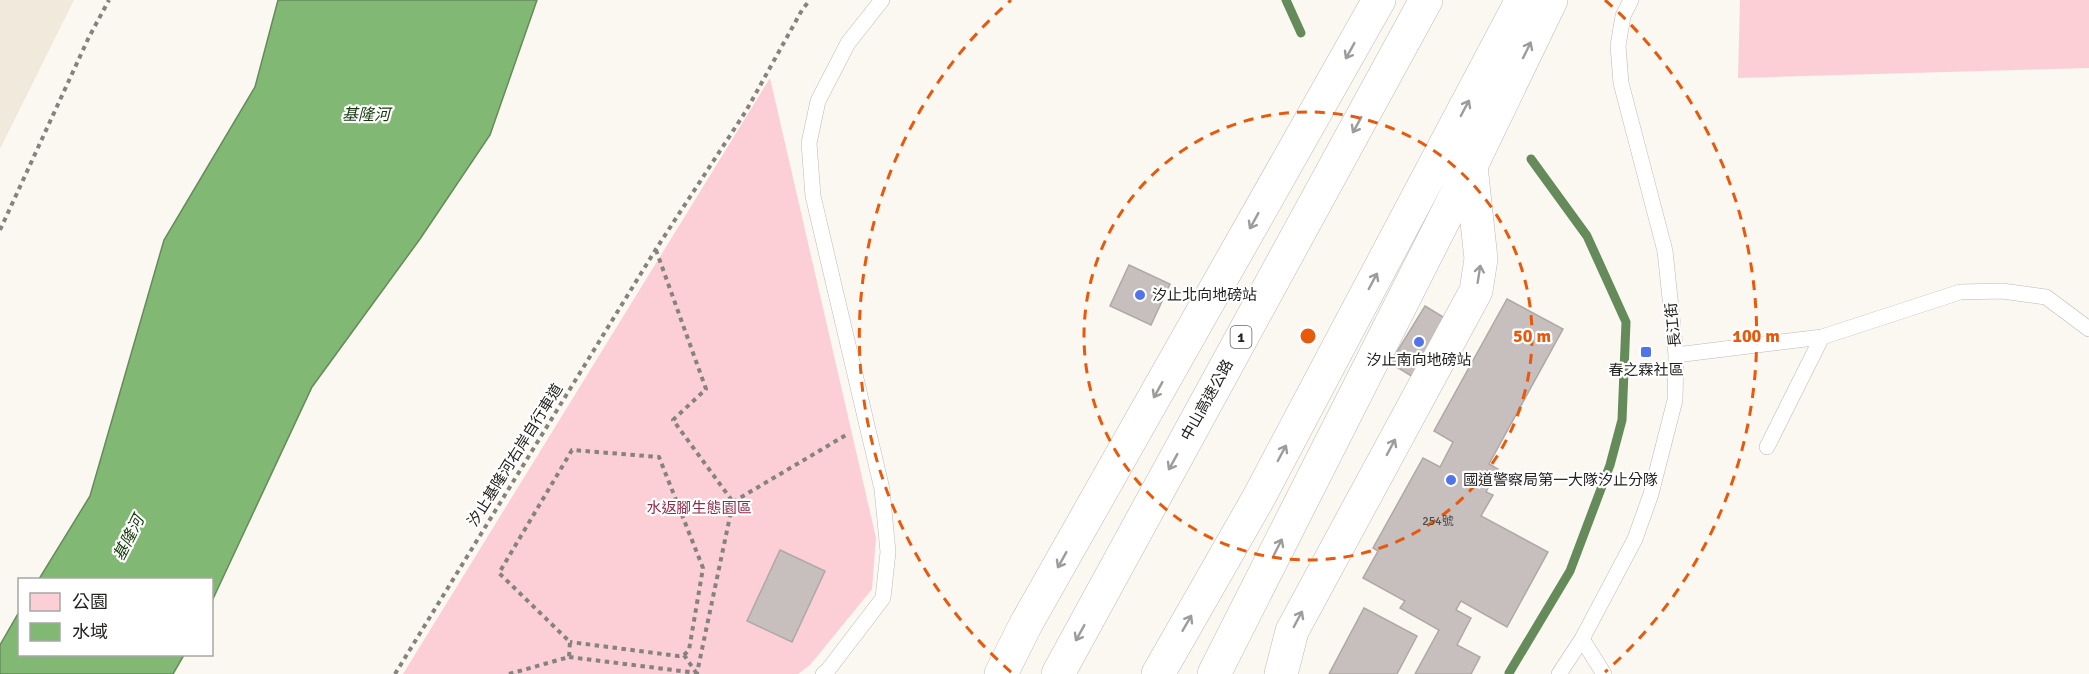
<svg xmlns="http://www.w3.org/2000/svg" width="2089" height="674" viewBox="0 0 2089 674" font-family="Signika,'Noto Sans TC',sans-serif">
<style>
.built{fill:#f2e9dd}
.green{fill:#fccfd6}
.water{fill:#81b874;stroke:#658b5b;stroke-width:1.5}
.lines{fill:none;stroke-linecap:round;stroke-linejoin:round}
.stream{stroke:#658b5b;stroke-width:9}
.building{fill:#c6bfbd;stroke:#afa8a6;stroke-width:1.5}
.lane-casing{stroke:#bebab5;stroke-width:16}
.highway-casing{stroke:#bebab5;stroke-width:34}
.path{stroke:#86837f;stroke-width:4;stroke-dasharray:4.5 4.5;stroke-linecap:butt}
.lane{stroke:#fff;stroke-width:15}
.highway{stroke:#fff;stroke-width:33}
.oneway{stroke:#9c9c9b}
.ring{fill:none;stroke:#e8590c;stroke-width:3;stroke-dasharray:10 8}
.poi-dot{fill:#5174e8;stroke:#fff;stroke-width:2}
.labels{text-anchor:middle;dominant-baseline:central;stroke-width:4.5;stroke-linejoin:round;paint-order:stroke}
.number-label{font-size:12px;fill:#4c4a48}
.shield{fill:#fff;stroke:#666564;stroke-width:1.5}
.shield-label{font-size:14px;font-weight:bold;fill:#242321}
.poi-label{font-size:15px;fill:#242321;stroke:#fff;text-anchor:start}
.street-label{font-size:15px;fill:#242321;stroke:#fff}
.park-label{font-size:15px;fill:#922948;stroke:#fff}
.water-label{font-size:16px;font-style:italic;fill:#14390a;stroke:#fff}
.centre{fill:#e8590c;stroke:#fff;stroke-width:3}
.ring-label{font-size:18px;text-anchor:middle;font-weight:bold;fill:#e8590c;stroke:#fff;stroke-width:4.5;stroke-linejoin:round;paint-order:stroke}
</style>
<rect width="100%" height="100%" fill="#fbf7f1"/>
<path class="built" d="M0 0H74L0 149Z"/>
<path class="green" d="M1740 0H2089V68L1738 78Z
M770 78 876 538 872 589 810 665 798 674H403Z"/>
<path class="water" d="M278 0H537L490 135 420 239 312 387 212 601V580L39 579 90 496 164 240 255 87Z
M19 612 20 654 184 655 173 674H0V645Z"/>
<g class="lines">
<path class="stream" d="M1286 0 1301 33
M1509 673 1570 571 1610 465 1622 420 1626 322 1587 236 1531 159"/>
</g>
<path class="building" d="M1129 265 1170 284 1151 325 1110 306Z
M1507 299 1563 329 1489 464 1498 469 1486 492 1493 495 1481 516 1548 552 1507 627 1461 601 1456 610 1471 618 1457 645 1480 657 1471 674H1415L1439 630 1400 608 1405 601 1363 578 1378 551 1373 548 1423 458 1440 467 1453 442 1434 431Z
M1425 306 1448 320 1413 377 1390 363Z
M780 550 825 571 792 642 747 621Z
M1364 608 1417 636 1397 674H1329Z"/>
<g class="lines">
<defs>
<path id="lane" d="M1676 355 1822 337 1960 292 2002 291 2046 297 2089 329
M1767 447 1822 337
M1582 639 1604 674
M823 674 828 670 883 598 888 552 882 489 813 196 809 143 818 101 848 43 882 0
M1559 674 1582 639 1635 539 1651 494 1675 400 1676 355 1665 251 1621 83 1618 46 1623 16 1631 0"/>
<path id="highway" d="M1001 674 1026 624 1379 0
M1058 674 1426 0
M1158 674 1258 499 1522 0
M1214 674 1471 166
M1281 674 1292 631 1476 291 1481 259 1471 166 1551 0"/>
</defs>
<use href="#lane" class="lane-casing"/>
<use href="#highway" class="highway-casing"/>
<path class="path" d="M0 230 89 37 109 0
M733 502 846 435
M684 655 697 674
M569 657 697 673 733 502 673 420 706 389 656 250
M395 674 656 249 746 111 802 10 810 0
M509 674 569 657 570 642 499 573 572 450 659 457 703 568 689 650 684 655 678 656 570 642"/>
<use href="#lane" class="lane"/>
<use href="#highway" class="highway"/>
</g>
<defs><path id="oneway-shaft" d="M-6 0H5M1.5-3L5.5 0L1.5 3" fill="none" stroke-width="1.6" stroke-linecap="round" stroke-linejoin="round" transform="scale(1.5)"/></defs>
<g class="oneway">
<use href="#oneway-shaft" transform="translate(1527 50) rotate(-64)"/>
<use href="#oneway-shaft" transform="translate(1350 51) rotate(119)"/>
<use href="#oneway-shaft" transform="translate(1465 108) rotate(-62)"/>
<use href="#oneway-shaft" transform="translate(1357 125) rotate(119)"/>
<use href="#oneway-shaft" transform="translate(1254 221) rotate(119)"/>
<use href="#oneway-shaft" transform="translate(1479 274) rotate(-81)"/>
<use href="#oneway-shaft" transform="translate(1373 281) rotate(-62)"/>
<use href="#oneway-shaft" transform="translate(1158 390) rotate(119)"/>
<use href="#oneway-shaft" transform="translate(1391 447) rotate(-62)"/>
<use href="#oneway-shaft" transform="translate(1282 453) rotate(-62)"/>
<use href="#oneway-shaft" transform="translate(1173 462) rotate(119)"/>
<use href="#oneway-shaft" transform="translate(1278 547) rotate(-63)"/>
<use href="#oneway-shaft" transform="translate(1062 560) rotate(119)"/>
<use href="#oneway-shaft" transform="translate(1298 619) rotate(-62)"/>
<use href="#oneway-shaft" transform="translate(1187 623) rotate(-60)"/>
<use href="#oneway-shaft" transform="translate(1080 633) rotate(119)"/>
</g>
<g class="ring">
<circle cx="1308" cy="336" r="224"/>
<path d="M1011 672A448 448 0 0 1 1011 0M1605 0A448 448 0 0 1 1605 672"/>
</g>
<g class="poi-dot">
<circle cx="1140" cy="295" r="6"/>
<circle cx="1419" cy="342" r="6"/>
<rect x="1640" y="346" width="12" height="12" rx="3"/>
<circle cx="1451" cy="480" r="6"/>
</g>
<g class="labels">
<g class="number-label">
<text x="1438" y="521">254號</text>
</g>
<rect class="shield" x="1230.5" y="326" width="21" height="22" rx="4.5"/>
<g class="shield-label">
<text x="1241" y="337">1</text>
</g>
<g class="poi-label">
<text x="1152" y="295">汐止北向地磅站</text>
<text x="1419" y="360" text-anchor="middle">汐止南向地磅站</text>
<text x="1646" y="370" text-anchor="middle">春之霖社區</text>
<text x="1463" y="480">國道警察局第一大隊汐止分隊</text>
</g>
<g class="street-label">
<text transform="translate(1673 325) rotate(-96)">長江街</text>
<text transform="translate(1207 400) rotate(-61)">中山高速公路</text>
<text transform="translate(515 455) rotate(-58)">汐止基隆河右岸自行車道</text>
</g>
<g class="park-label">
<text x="699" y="508">水返腳生態園區</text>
</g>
<g class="water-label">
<text x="366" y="115">基隆河</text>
<text transform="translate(129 538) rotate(-63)">基隆河</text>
</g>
</g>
<circle cx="1308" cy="336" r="9" class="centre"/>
<g class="ring-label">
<text x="1532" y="342">50 m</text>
<text x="1756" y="342">100 m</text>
</g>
<rect x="18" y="578" width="195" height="78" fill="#ffffff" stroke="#a7a7a6" stroke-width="1.5"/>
<rect x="30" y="593" width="30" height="18" fill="#fccfd6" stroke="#a7a7a6" stroke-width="1.5"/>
<text x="72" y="608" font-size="18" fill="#242321">公園</text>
<rect x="30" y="623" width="30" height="18" fill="#81b874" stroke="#a7a7a6" stroke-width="1.5"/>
<text x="72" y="638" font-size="18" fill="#242321">水域</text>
</svg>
